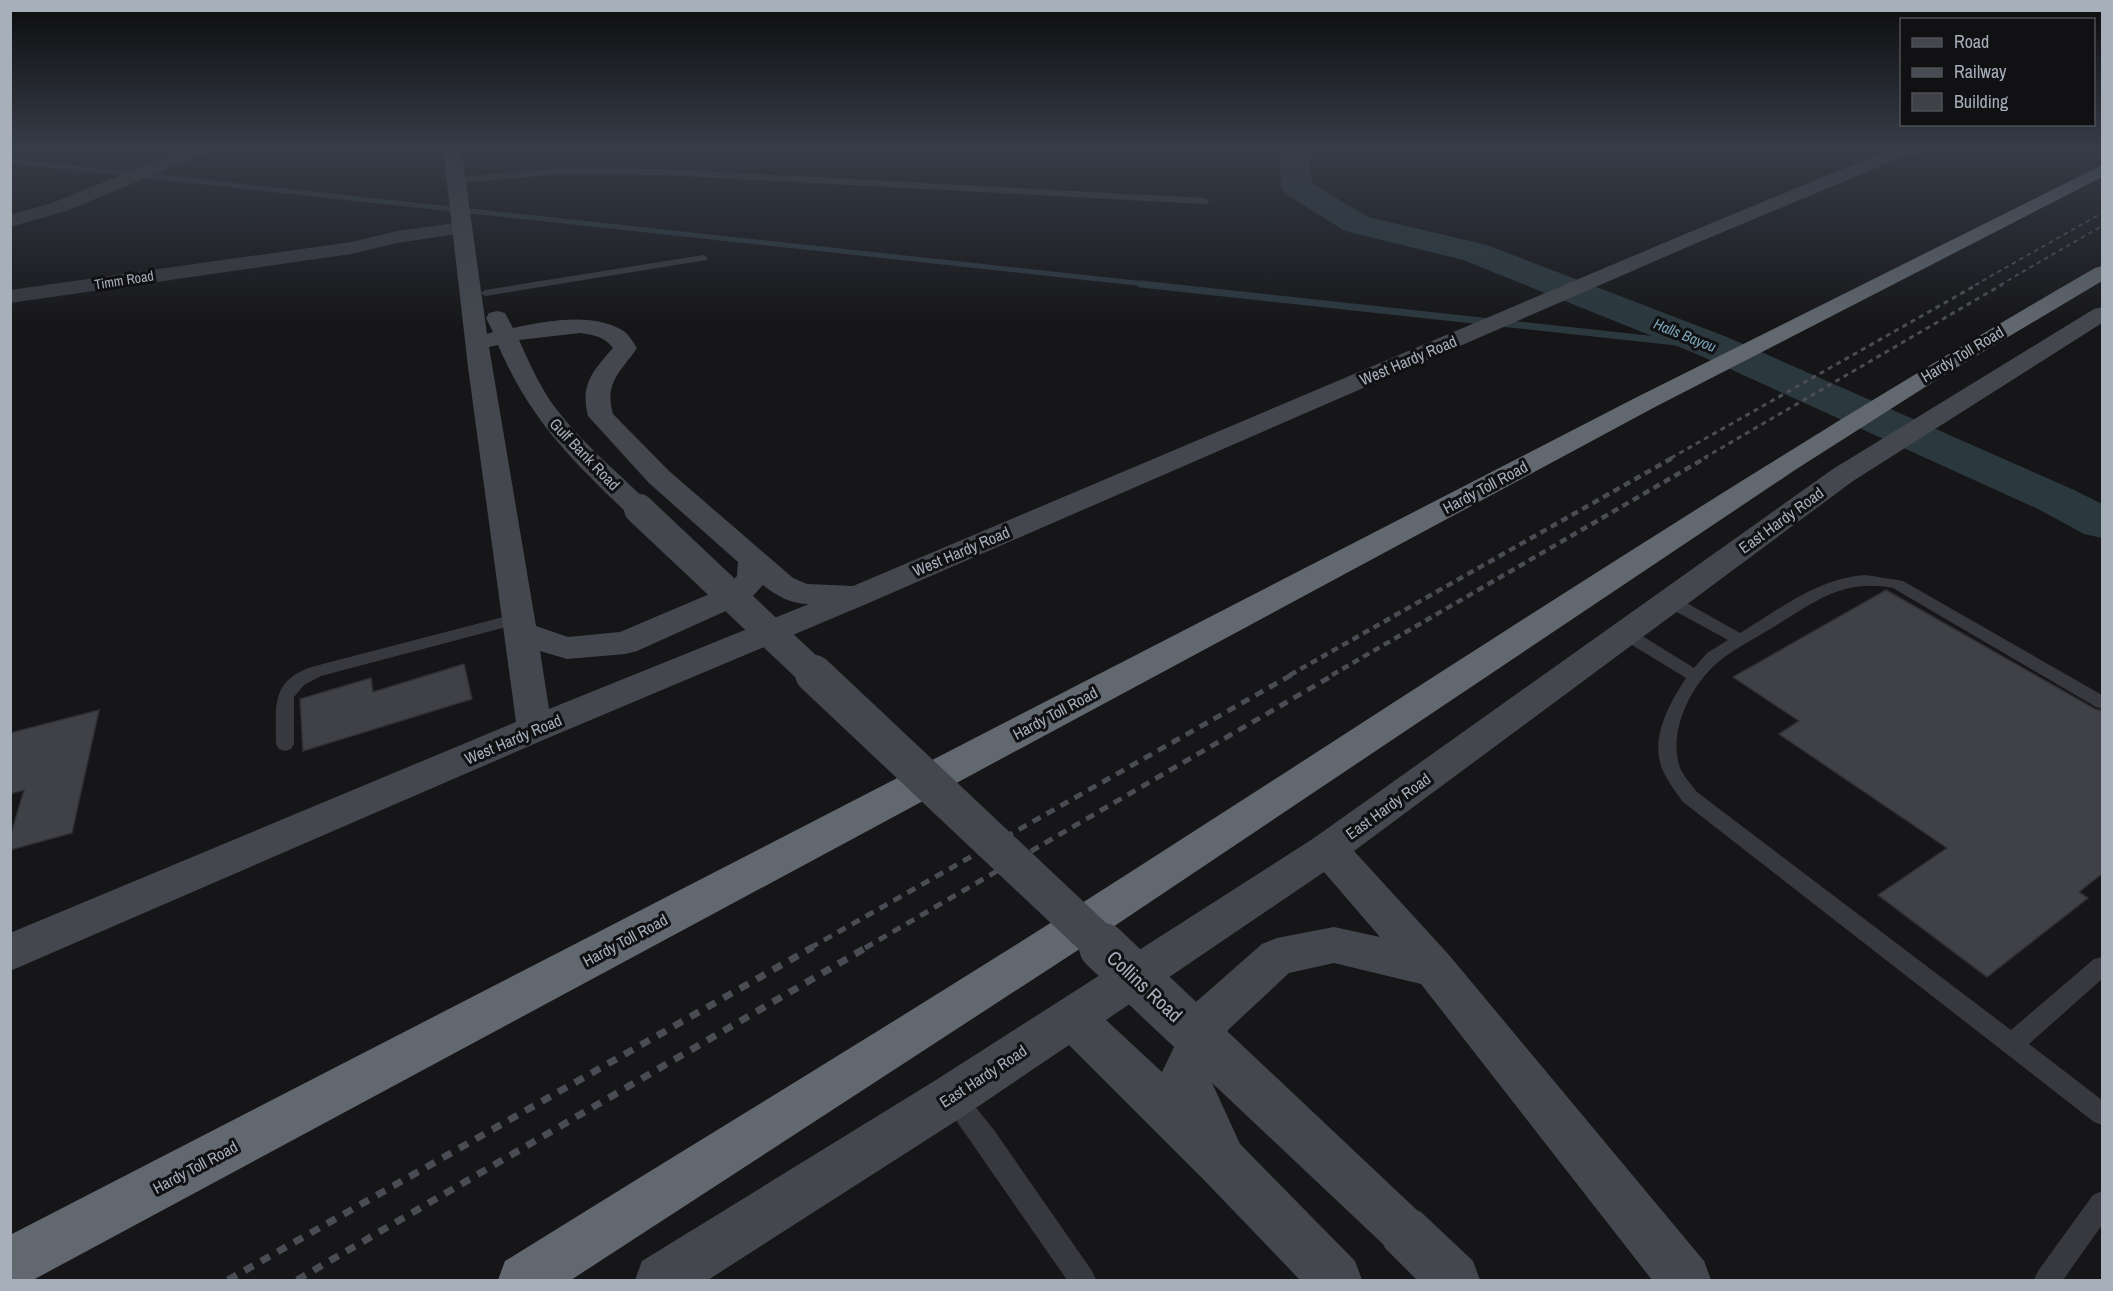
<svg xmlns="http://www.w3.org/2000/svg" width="2113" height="1291" viewBox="0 0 2113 1291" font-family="'Archivo Narrow',sans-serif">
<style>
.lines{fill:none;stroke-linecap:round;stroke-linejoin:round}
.stream-far1{stroke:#2b383e;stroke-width:5}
.stream{stroke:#2b383e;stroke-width:7}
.river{fill:#2b383e;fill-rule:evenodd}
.building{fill:#404146;stroke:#303135;stroke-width:1.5}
.service{fill:#37393e;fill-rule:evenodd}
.minor{fill:#37393e;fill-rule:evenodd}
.secondary{fill:#44484e;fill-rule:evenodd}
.motorway{fill:#62686f;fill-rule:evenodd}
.rail-far4{stroke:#494d53;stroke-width:2;stroke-dasharray:4.5 4;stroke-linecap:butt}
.rail-far3{stroke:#494d53;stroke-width:3;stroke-dasharray:5 4.5;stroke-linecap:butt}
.rail-far2{stroke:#494d53;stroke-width:4.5;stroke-dasharray:7 5;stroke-linecap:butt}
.rail-far1{stroke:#494d53;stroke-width:5;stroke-dasharray:9 7;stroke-linecap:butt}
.rail{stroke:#494d53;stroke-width:7;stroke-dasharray:10 9;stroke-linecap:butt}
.secondary-bridge-far2{stroke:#44484e;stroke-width:30}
.secondary-bridge-far1{stroke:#44484e;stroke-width:38}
.secondary-bridge{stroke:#44484e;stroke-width:48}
.labels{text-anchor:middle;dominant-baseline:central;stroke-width:6;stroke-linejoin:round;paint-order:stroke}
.far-street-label{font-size:14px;fill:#a7afba;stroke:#111113}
.far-water-label{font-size:15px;font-style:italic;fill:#7aa5b8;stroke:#111113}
.street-label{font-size:16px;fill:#a7afba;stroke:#111113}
.near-street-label{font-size:20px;fill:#a7afba;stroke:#111113}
</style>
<rect width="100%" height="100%" fill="#161618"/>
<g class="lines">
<path class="stream-far1" d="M10 161 1155 285"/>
<path class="stream" d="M1141 284 1713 346"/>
<path class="river" d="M1279 147H1309L1312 183 1368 217 1487 245 1727 337 2072 489 2102 504V538L2084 534 2038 509 1699 355 1463 260 1345 231 1286 194 1281 187Z"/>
</g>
<path class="building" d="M1886 590 2095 709 2103 711V873L2079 892 2088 898 1987 977 1878 895 1947 848 1779 734 1799 721 1733 677Z
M464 664 472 699 303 751 300 699 371 678 373 692Z
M99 710 72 833 10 850V837L24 790 10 794V733Z"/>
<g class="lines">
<path class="service" d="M563 168 663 169 1205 198 1210 201 1205 204 663 175 563 174 457 183 452 180 457 177Z
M703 255 708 258 707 260 485 296 480 293 485 290Z
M1866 575 1903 581 2102 695V709L2096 707 1893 588C1842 578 1813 603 1772 628 1754 639 1733 649 1717 663 1691 686 1669 729 1679 765 1682 775 1691 784 1697 792L2011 1030 2094 959 2102 957V979L2029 1044 2102 1100V1125L2094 1122 1683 802C1676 792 1668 782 1663 771 1649 739 1669 704 1686 678L1619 637 1617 633 1619 629H1631L1694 668 1707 653 1728 640 1664 605 1662 601 1664 597H1676L1740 633C1780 609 1818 578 1866 575Z
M519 613 525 614 527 618 525 622 321 676 304 685 294 697V744L291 749 285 751 279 749 276 744C276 706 270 679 315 666Z
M954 1087 962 1090 994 1130 1092 1271 1096 1280H1067L946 1106 942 1098 946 1090Z
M2102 1191V1225L2063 1280H2034L2038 1271 2093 1195Z"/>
<path class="minor" d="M190 147H213L211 151 66 211 10 227V215L52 203Z
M463 222 470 224 473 228 470 232 397 243 351 254 10 303V290L351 242 397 231Z"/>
<path class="secondary" d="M443 147H461L487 334 493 332 486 318 489 313 497 311 505 313 513 328C547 321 590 312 622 330 628 333 633 342 637 348 621 372 604 382 613 414L669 471 793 578 807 584 853 586 1685 234 1896 147H1919L1917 151 1699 242 871 602 548 738 10 971V933L516 722 468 367ZM580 333C593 335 604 336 613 348 593 371 580 384 588 416L649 483 738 562 737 576 726 587 620 632 568 637 536 626 489 347 498 345C531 421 571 459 629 515L639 518 649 515 653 509 649 503C615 470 576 438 549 399 537 380 528 360 519 340ZM763 585C776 596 792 604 809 604L549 709 540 651 567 659 625 654 637 651 748 601Z
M2102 307V323L1853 481 1354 851 1449 955 1704 1261 1711 1280H1652L1421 984 1334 963 1289 973 1228 1030 1208 1074 1240 1144 1355 1261 1362 1280H1300L1204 1180 1069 1045 970 1112 708 1280H635L642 1261 936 1080 1314 838 1833 469 2094 309ZM1324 872 1380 937 1334 927 1277 938 1262 944 1196 1002 1162 1072 1106 1020Z
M1403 1204 1421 1212 1473 1261 1480 1280H1417L1385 1248 1377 1230 1385 1212Z"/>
<path class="motorway" d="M2102 165V177L1655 407 33 1280H10V1235L1637 397Z
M2102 266V281L1944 375 1795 470 1095 939 571 1280H498L505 1261C713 1132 923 1005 1129 873 1449 668 1766 458 2095 268Z"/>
<path class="rail-far4" d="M1975 285 2102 213
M2000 285 2102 226"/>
<path class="rail-far3" d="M1671 458 1978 284
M1704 458 2003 284"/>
<path class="rail-far2" d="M1290 675 1674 457
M1332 675 1707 457"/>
<path class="rail-far1" d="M810 948 1293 674
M865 948 1335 674"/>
<path class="rail" d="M228 1280 813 947
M297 1280 867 947"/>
<path class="secondary-bridge-far2" d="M639 509 815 675"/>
<path class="secondary-bridge-far1" d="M814 674 1105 948"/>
<path class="secondary-bridge" d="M1103 947 1403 1230"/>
</g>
<linearGradient id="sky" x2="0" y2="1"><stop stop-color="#0c0c0d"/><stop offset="0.45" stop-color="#363c48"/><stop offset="1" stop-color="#363c48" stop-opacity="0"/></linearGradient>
<rect width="2113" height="328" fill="url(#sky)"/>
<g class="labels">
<g class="far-street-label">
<text transform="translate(124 280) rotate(-9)">Timm Road</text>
</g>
<g class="far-water-label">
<text transform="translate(1685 335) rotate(22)">Halls Bayou</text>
</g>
<g class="street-label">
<text transform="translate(1962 354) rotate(-31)">Hardy Toll Road</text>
<text transform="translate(1408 360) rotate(-23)">West Hardy Road</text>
<text transform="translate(585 454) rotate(46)">Gulf Bank Road</text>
<text transform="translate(1485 487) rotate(-28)">Hardy Toll Road</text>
<text transform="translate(1781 520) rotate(-36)">East Hardy Road</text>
<text transform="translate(961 551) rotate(-23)">West Hardy Road</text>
<text transform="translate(1055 713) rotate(-28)">Hardy Toll Road</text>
<text transform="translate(513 739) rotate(-23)">West Hardy Road</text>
<text transform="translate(1388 806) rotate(-36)">East Hardy Road</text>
<text transform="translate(625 940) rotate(-28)">Hardy Toll Road</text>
<text transform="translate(983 1076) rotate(-33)">East Hardy Road</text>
<text transform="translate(195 1167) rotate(-28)">Hardy Toll Road</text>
</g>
<g class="near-street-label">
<text transform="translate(1145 986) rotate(43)">Collins Road</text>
</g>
</g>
<rect width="2113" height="1291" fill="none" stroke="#a7afba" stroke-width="24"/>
<rect x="1900" y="18" width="195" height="108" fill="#111113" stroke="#4d5056" stroke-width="1.5"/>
<rect x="1912" y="38" width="30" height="9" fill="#44484e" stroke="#4d5056" stroke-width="1.5"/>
<text x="1954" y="48" font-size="18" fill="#a7afba">Road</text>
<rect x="1912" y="68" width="30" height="9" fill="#494d53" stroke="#4d5056" stroke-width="1.5"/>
<text x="1954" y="78" font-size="18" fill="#a7afba">Railway</text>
<rect x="1912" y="93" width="30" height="18" fill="#404146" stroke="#4d5056" stroke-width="1.5"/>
<text x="1954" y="108" font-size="18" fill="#a7afba">Building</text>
</svg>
